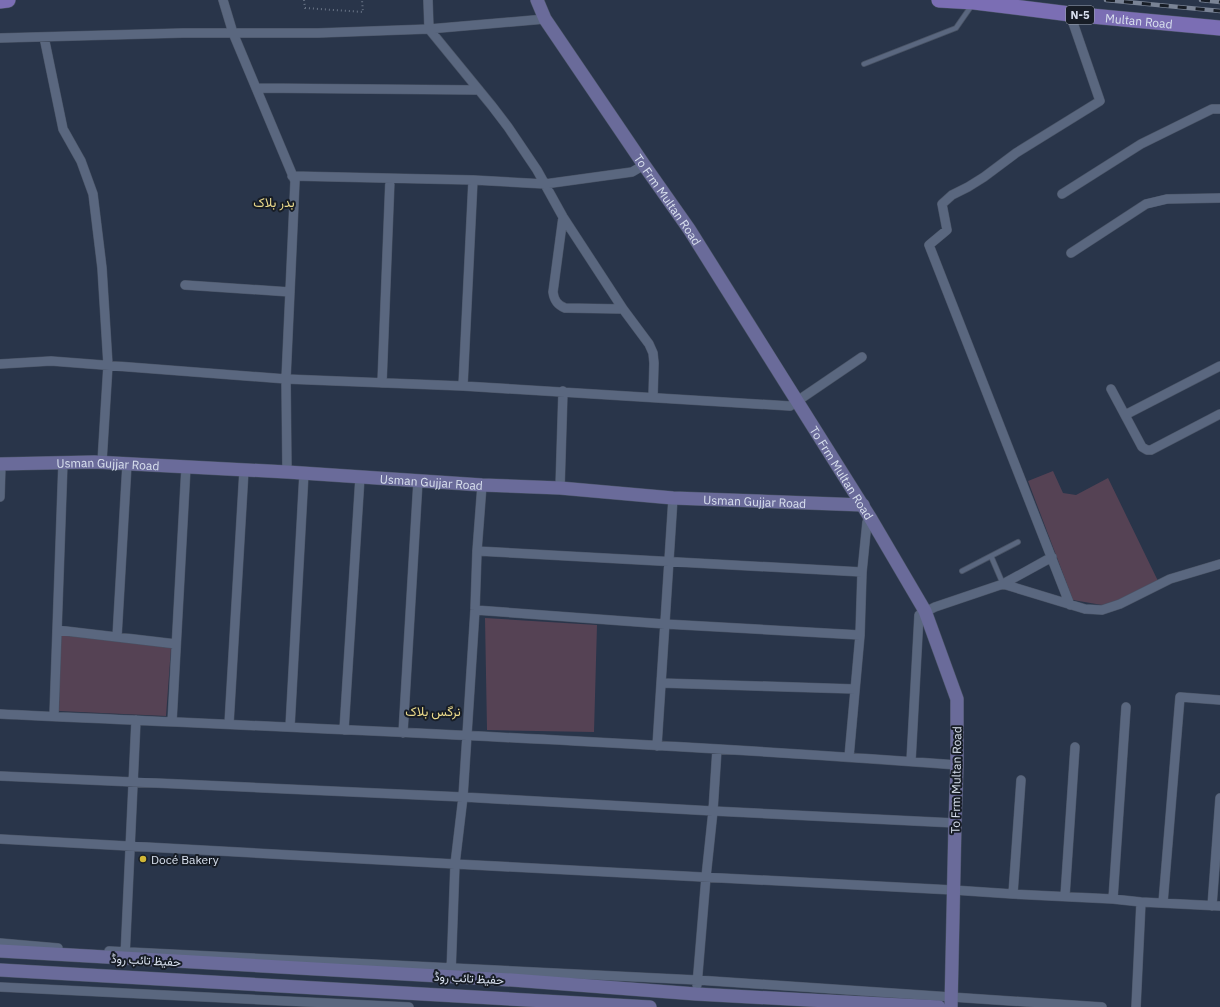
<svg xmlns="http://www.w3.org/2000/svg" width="1220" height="1007" viewBox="0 0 1220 1007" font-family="'IBM Plex Sans',Vazirmatn,sans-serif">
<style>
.green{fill:#554254}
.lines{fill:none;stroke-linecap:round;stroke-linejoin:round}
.lane-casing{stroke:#495365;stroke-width:6}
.street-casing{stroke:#495365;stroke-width:10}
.secondary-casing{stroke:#495365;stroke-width:14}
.primary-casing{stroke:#495365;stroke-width:16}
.path{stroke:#697486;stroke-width:2;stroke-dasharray:1 3;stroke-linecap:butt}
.lane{stroke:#5a677f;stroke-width:4.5}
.street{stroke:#5a677f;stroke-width:9}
.secondary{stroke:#6a6b9a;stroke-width:13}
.primary{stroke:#7b6eb4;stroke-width:15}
.rail-casing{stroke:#798395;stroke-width:4.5}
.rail{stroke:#171d26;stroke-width:3;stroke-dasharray:9;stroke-linecap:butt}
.poi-dot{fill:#d1b736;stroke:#171d26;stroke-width:1.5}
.labels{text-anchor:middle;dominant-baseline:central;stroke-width:4;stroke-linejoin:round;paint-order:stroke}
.shield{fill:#171d26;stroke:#9ea6b2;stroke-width:1}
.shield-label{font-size:11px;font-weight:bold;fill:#d8e0ee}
.street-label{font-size:12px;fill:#d8e0ee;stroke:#171d26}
.poi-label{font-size:12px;fill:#d8e0ee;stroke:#171d26;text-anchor:start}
.neighbourhood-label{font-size:13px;fill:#ead98b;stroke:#171d26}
</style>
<rect width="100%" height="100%" fill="#29354a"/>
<path class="green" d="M1053 471 1063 493 1076 495 1108 478 1158 581 1122 599 1102 605 1073 600 1028 481Z
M485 618 597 625 594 732 487 730Z
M61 634 171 648 166 716 59 711Z"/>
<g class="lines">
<defs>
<path id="lane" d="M864 64 956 28 972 5
M991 556 1003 584
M962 571 1018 542"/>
<path id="street" d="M223 0 233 33 295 181 286 379 287 472
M428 0 429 29 492 106 508 127 537 170 563 217 623 309 649 344 653 353 654 363 653 397
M44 37 63 129 81 161 93 194 102 268 108 365 102 462
M0 38 183 33H318L429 29 545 19
M256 88 479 90
M292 176 473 180 545 184 632 172 644 165
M1062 194 1141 144 1212 109H1220
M563 217 553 292C554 300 557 305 565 308L623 309
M1071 253 1146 204 1167 199 1220 198
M185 285 290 292
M0 364 51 361 286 379 463 386 790 406 862 357
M382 383 390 179
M463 386 473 180
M1111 389 1142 447 1147 450H1151L1220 414
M1125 415 1220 366
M560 488 563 391
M0 497 1 464
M477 551 862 572
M1003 584 1052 557
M1070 605 929 245 947 230 942 204 952 195 968 187 984 177 1016 153 1100 101 1070 14
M475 610 665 624 860 635
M57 630 176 644
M117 637 127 464
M661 683 855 689
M0 714C319 729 639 741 957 765
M54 716 63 462
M172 722 186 467
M229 724 244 470
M290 727 304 473
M344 730 360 477
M403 733 418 481
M657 746 673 498
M849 757 860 635 862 572 867 522 871 519
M911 761 919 615 935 607 1003 584 1085 609 1102 610 1120 604 1170 579 1220 564
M0 776 463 797 713 811 955 823
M0 839 455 864 953 890 1013 894 1113 899 1141 902 1220 906
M1013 894 1021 780
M1065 896 1075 747
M1113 899 1126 707
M1163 903 1180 697 1220 700
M1212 906 1220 798
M0 943 58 948
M109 951 697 980 1102 1007
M125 957 136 720
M451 973 455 864 463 797 475 610 477 551 482 485
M697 985 706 877 713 811 717 749
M0 987 409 1007
M1136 1007 1141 902"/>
<g id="secondary">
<path id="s1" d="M537 0 545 19 644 165 689 229 871 519 925 611 957 699V765L955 823 951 1007"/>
<path id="s2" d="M0 464 94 462 287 472 482 485 560 488 673 498 863 505"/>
<path d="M0 951 512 980 696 994 939 1007"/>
<path d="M0 970 650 1007"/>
</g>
<g id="primary">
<path id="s3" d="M939 0 974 2 1070 14 1220 28"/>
<path d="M0 1 8 0"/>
</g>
</defs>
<use href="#lane" class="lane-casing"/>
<use href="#street" class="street-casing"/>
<use href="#secondary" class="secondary-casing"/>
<use href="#primary" class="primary-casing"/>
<path class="path" d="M304 0 305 8 363 12 362 0"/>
<use href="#lane" class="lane"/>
<use href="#street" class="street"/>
<use href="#secondary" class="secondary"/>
<use href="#primary" class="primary"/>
<defs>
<path id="rail" d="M1106 0 1220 11
M1201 0 1220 2"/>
</defs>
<use href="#rail" class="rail-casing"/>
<use href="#rail" class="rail"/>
</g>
<circle class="poi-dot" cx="143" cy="859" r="4"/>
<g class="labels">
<rect class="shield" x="1066" y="6" width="28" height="18" rx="3"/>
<g class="shield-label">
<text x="1080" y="15">N-5</text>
</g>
<g class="street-label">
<text stroke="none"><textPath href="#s3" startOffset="201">Multan Road</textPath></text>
<text stroke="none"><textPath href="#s1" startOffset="239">To Frm Multan Road</textPath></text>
<text stroke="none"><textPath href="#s2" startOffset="108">Usman Gujjar Road</textPath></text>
<text stroke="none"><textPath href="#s1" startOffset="563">To Frm Multan Road</textPath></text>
<text stroke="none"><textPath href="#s2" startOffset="432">Usman Gujjar Road</textPath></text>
<text stroke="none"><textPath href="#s2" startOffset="756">Usman Gujjar Road</textPath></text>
<text transform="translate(956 780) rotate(-89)">To Frm Multan Road</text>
<text transform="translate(146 960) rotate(3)">حفیظ تائب روڈ</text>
<text transform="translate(469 978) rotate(3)">حفیظ تائب روڈ</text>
</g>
<g class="poi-label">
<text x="151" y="859">Docé Bakery</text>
</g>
<g class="neighbourhood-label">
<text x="274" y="202">بدر بلاک</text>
<text x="433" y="711">نرگس بلاک</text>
</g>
</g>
</svg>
